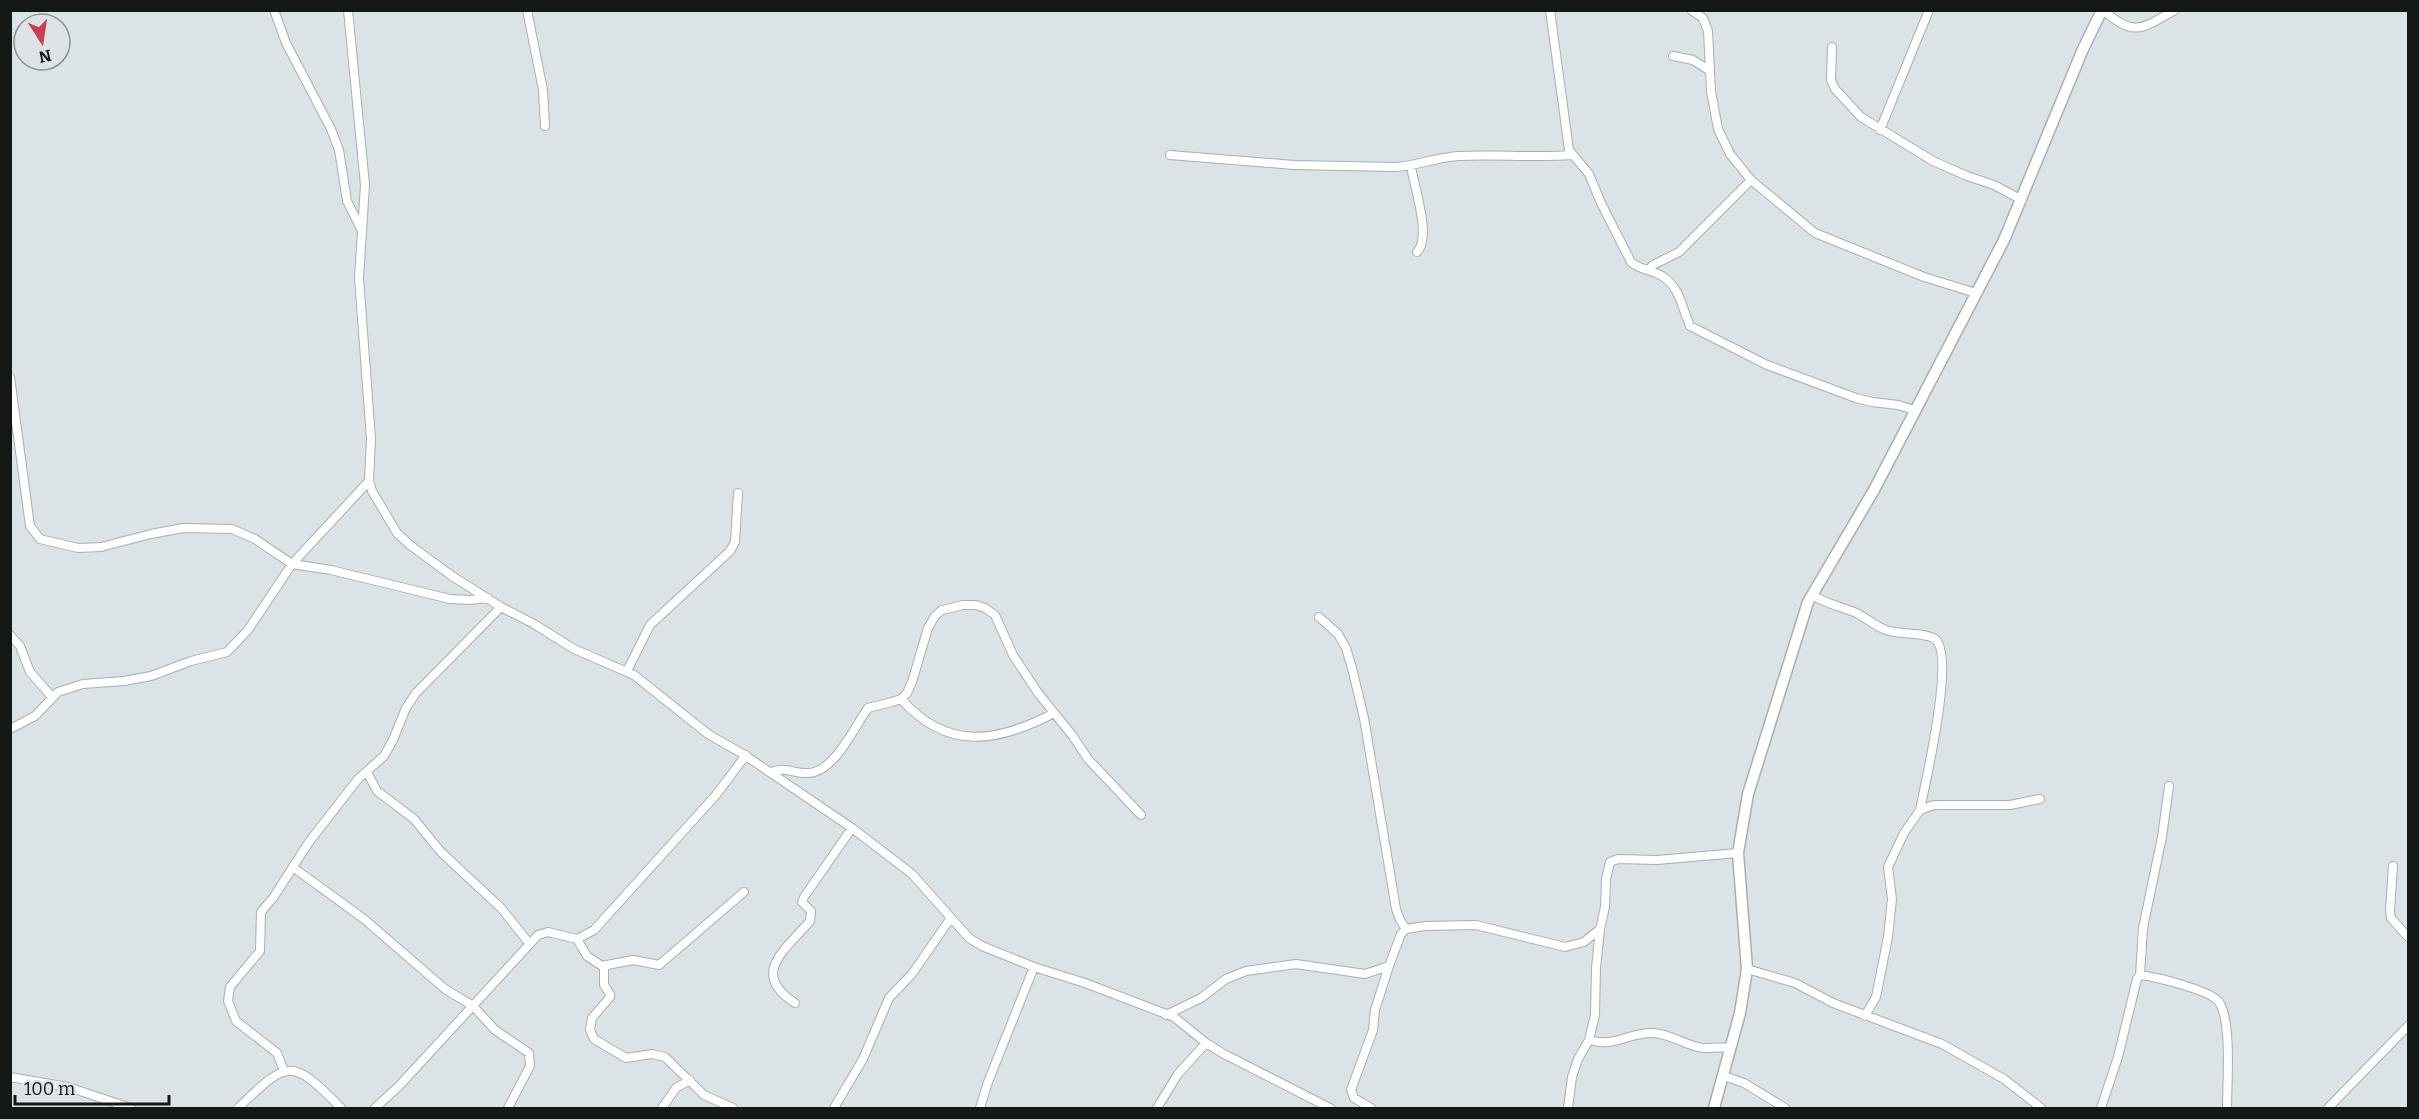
<svg xmlns="http://www.w3.org/2000/svg" width="2419" height="1119" viewBox="0 0 2419 1119" font-family="Bitter,serif">
<style>
.lines{fill:none;stroke-linecap:round;stroke-linejoin:round}
.street-casing{stroke:#a7afb2;stroke-width:10}
.secondary-casing{stroke:#a7afb2;stroke-width:13}
.street{stroke:#fff;stroke-width:8}
.secondary{stroke:#fff;stroke-width:10}
</style>
<rect width="100%" height="100%" fill="#dbe3e6"/>
<g class="lines">
<defs>
<path id="street" d="M274 10 286 43 331 129 339 150 347 201 362 231
M348 10 365 185 359 278 371 439 369 481 372 491 397 533 410 545 452 576 501 607 534 624 574 649 634 675 708 734 743 754 852 828 912 874 969 938 982 946 1034 967 1085 983 1174 1017 1206 1043 1224 1054 1330 1108
M527 10 543 90 545 126
M1550 10 1569 150 1589 174 1601 203 1631 262C1640 270 1652 270 1662 276 1680 287 1682 308 1690 326L1767 365 1856 398 1872 402 1898 405 1914 410
M1691 10 1703 18 1708 31 1711 91 1718 129 1730 154 1751 180 1815 233 1924 277 1976 293
M2103 10C2134 38 2143 28 2175 10
M1832 47 1831 80 1835 89 1861 117 1933 161 1967 176 1994 185 2022 200
M1673 56 1693 60 1710 71
M1880 130 1929 10
M1170 155 1294 165 1395 167C1417 166 1437 157 1459 156 1497 154 1534 158 1572 155
M1411 166C1414 187 1432 237 1417 252
M1648 270 1653 265 1679 252 1751 180
M10 377 30 526 40 539 78 548 101 547 151 534 183 528 232 529 255 539 292 564 331 570 450 599 470 600 488 598
M1812 595C1827 604 1839 606 1854 612 1866 617 1874 626 1886 630 1899 635 1925 632 1935 639 1956 655 1925 784 1920 810
M1319 617 1338 634 1346 648 1352 668 1364 718 1396 909 1400 920 1406 929
M10 635 20 646 30 672 52 697
M627 671 650 625 730 551 735 542 738 493
M901 699C947 751 997 743 1054 713
M10 729 35 716 58 692 83 684 124 681 151 676 191 661 227 652 248 630 292 564 369 481
M367 772 377 791 414 819 441 852 501 908 529 943
M771 772C788 766 793 774 808 773 834 773 855 726 868 708L892 702 901 699 907 693 912 682 928 628 935 616 942 610 963 605H976L985 608 995 615 1013 655 1038 693 1072 735 1088 759 1141 815
M2393 866 2390 911 2391 918 2408 937
M294 868 364 919 445 989 473 1006 495 1030 529 1053 530 1066 508 1108
M577 939 587 956 602 966 633 960 659 965 744 892
M604 966V985L610 994V997L592 1018 590 1030 594 1039 626 1058 652 1054 665 1057 704 1095 733 1108
M1747 969 1795 983 1833 1003 1942 1044 2004 1079 2041 1108
M2140 975 2143 928 2162 837 2169 786
M795 1003C748 973 788 948 810 921L811 911 802 902 804 897 852 828
M1166 1015 1201 998 1226 979 1246 971 1296 964 1365 974 1389 966
M1865 1016 1876 997 1888 937 1892 899 1888 867 1904 833 1920 810 1934 805H2010L2040 799
M1589 1040C1615 1048 1629 1032 1653 1033 1672 1034 1686 1046 1703 1048 1712 1048 1721 1047 1731 1048
M284 1071 277 1053 236 1021 228 1001 230 987 260 951 261 912 273 898 309 842 358 779 384 756 393 740 406 708 416 693 501 607
M1724 1076 1744 1083 1785 1108
M10 1077 68 1087 131 1108
M238 1108C288 1060 291 1057 341 1108
M375 1108 399 1086 538 935 548 932 577 939 594 930 716 795 746 755
M662 1108 676 1088 690 1080
M834 1108 863 1059 889 998 912 974 950 919
M980 1108 988 1082 1034 967
M1157 1108 1178 1074 1206 1043
M1371 1108 1354 1098 1351 1090 1373 1030 1375 1010 1389 966 1401 934 1406 929 1425 926 1476 925 1565 947 1584 942 1600 929
M1568 1108 1572 1077 1578 1059 1589 1040 1595 1015 1596 968 1600 929 1605 907 1606 879 1610 862 1618 859 1657 860 1738 853
M2101 1108 2118 1057 2137 979 2140 975C2156 977 2210 990 2219 1002 2232 1021 2227 1084 2227 1108
M2328 1108 2408 1026"/>
<path id="secondary" d="M1714 1108 1740 1013 1747 969 1738 853 1748 794 1808 602 1874 490 2004 240 2083 49 2102 10"/>
</defs>
<use href="#street" class="street-casing"/>
<use href="#secondary" class="secondary-casing"/>
<use href="#street" class="street"/>
<use href="#secondary" class="secondary"/>
</g>
<rect width="2419" height="1119" fill="none" stroke="#151819" stroke-width="24"/>
<g transform="translate(42 42) rotate(168)"><circle r="28" fill="#dbe3e6" stroke="#8c9294" stroke-width="1.5"/>
<path d="M0-4.5L10 22L0 15L-10 22Z" fill="#cd3d54"/>
<text y="-9" font-size="16" font-weight="bold" text-anchor="middle" fill="#151819">N</text>
</g>
<path d="M15 1095v9h154v-9" fill="none" stroke="#151819" stroke-width="3"/>
<text x="24" y="1095" font-size="18" fill="#151819" stroke="#dbe3e6" stroke-width="4.5" paint-order="stroke">100 m</text>
</svg>
